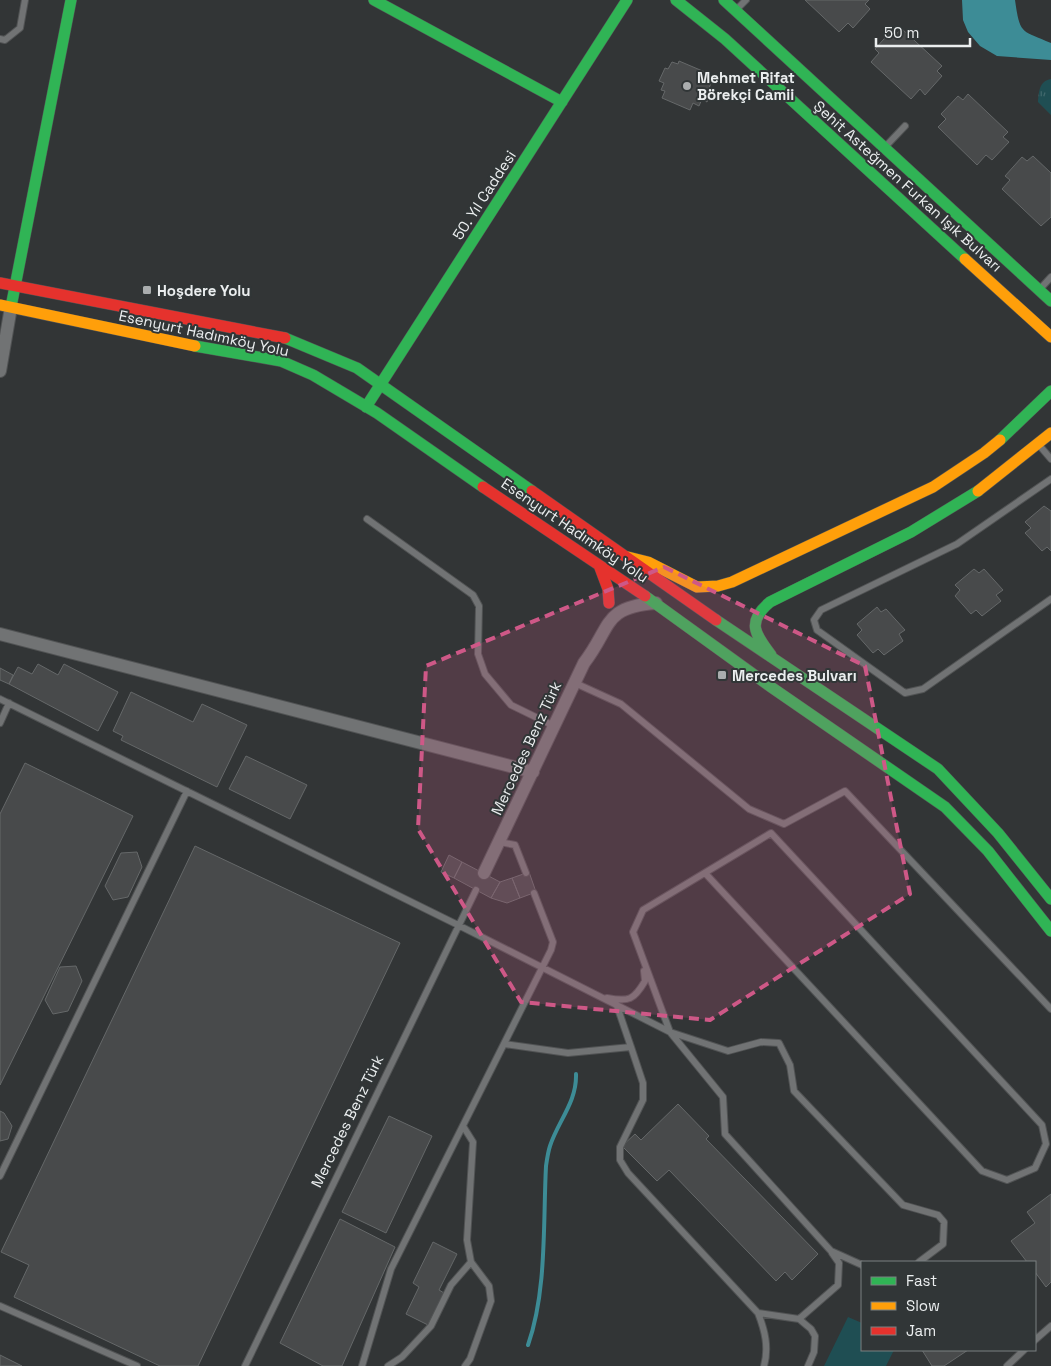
<svg xmlns="http://www.w3.org/2000/svg" width="1051" height="1366" viewBox="0 0 1051 1366" font-family="'Space Grotesk',sans-serif">
<style>
.grass{fill:#1f4e53}
.park{fill:url(#park-tufts)}
.water{fill:#3d8c96}
.lines{fill:none;stroke-linecap:round;stroke-linejoin:round}
.stream{stroke:#3d8c96;stroke-width:4}
.building{fill:#484a4b;stroke:#656869}
.lane-casing{stroke:#515354;stroke-width:8}
.street-casing{stroke:#515354;stroke-width:14}
.fast-casing{stroke:#515354;stroke-width:12}
.slow-casing{stroke:#515354;stroke-width:12}
.jam-casing{stroke:#515354;stroke-width:12}
.lane{stroke:#717374;stroke-width:6}
.street{stroke:#717374;stroke-width:12}
.fast{stroke:#30b455;stroke-width:11}
.slow{stroke:#ff9f0a;stroke-width:11}
.jam{stroke:#e5322d;stroke-width:11}
.marked{fill:#ce5887;fill-opacity:0.2;stroke:#ce5887;stroke-width:4;stroke-dasharray:10 6;stroke-linejoin:round}
.poi-dot{fill:#aaadae;stroke:#313637;stroke-width:2}
.labels{text-anchor:middle;dominant-baseline:central;stroke-width:4;stroke-linejoin:round;paint-order:stroke}
.poi-label{font-size:15px;font-weight:bold;fill:#ebeeef;stroke:#313637;text-anchor:start}
.street-label{font-size:15px;fill:#ebeeef;stroke:#313637}
</style>
<defs>
<pattern id="park-tufts" width="24" height="20" patternUnits="userSpaceOnUse" patternTransform="scale(1.25)"><rect width="24" height="20" fill="#1f4e53"/><path d="M3 7l-1-3M5 7V3M7 7l1-3M15 17l-1-3M17 17v-4M19 17l1-3" fill="none" stroke="#40686c"/></pattern>
</defs>
<rect width="100%" height="100%" fill="#323536"/>
<path class="grass" d="M848 1317 862 1323V1350H894L886 1366H824Z"/>
<path class="park" d="M1051 79V115L1038 102C1039 92 1039 81 1051 79Z"/>
<path class="water" d="M962 0H1015C1020 35 1021 30 1051 43V60L997 56 980 46 968 32 963 20Z"/>
<g class="lines">
<path class="stream" d="M528 1345C547 1291 543 1223 546 1166 547 1159 548 1152 550 1146 558 1121 577 1102 576 1074"/>
</g>
<path class="building" d="M805 0H869L865 4 870 9 853 28 848 23 839 32Z
M902 29 942 66 937 71 942 76 925 95 920 89 911 99 871 62 879 53 875 49 892 30 896 34Z
M679 61 712 75 708 79 712 81 709 88 712 89 707 102 702 99 699 106 693 103 690 110 662 98 665 91 661 90 664 83 659 81 665 68 668 69 672 62 678 64Z
M968 94 1008 132 1003 137 1009 142 992 160 986 155 977 165 938 127 946 119 941 114 958 96 963 100Z
M1033 156 1051 173V217L1041 226 1002 189 1010 180 1005 176 1022 157 1027 161Z
M1044 506 1051 511V551L1047 547 1042 551 1025 533 1031 528 1025 522Z
M974 569 979 573 984 569 1003 590 996 595 1001 601 982 616 976 610 971 614 955 596 960 590 955 585Z
M877 607 881 612 886 609 905 630 899 634 903 641 884 655 878 649 873 653 857 635 862 630 857 624Z
M38 664 58 675 64 664 118 692 98 731 9 684 18 667 32 674Z
M0 668 13 675 9 684 0 680Z
M131 692 193 722 202 704 247 725 217 787 121 740 123 736 113 731Z
M246 756 307 785 290 819 229 789Z
M25 763 133 816 0 1085V814Z
M195 846 400 943 198 1366H160L14 1297 29 1265 1 1252Z
M137 852 142 867 128 897 113 900 105 886 121 853Z
M449 855 462 862 454 878 441 872Z
M462 862 500 882 491 898 454 878Z
M529 872 536 892 520 898 512 878Z
M512 878 520 898 507 903 491 898 500 882Z
M76 966 82 981 68 1011 53 1014 45 1000 60 967Z
M678 1104 709 1136 706 1139 818 1254 792 1280 785 1272 776 1281 669 1170 657 1181 622 1146 635 1134 641 1140Z
M0 1111 4 1113 12 1126 8 1139 0 1141Z
M389 1116 432 1136 386 1233 342 1212Z
M1051 1194V1282L1046 1287 1035 1272V1262H1027L1011 1241 1035 1223 1027 1212Z
M340 1219 395 1247 342 1366H323L280 1343Z
M433 1242 457 1254 439 1290 444 1293 428 1325 406 1314 419 1287 413 1283Z
M922 1350H968L944 1366H932Z
M0 1355 22 1366H0Z"/>
<g class="lines">
<defs>
<path id="lane" d="M736 10 746 0
M0 39 5 40 20 28 25 0
M885 147 905 126
M1040 289 1051 277
M1039 445 1051 459
M1051 479 957 544 821 610 814 620 817 630 905 693 923 689 1051 599
M367 519 473 595 479 606 478 654 485 674 511 705 554 726
M575 683 621 704 749 809 784 824 845 791 1051 1009
M0 699 460 926 670 1032 728 1051 761 1042 779 1043 790 1065 794 1091 903 1205 938 1215 944 1222 943 1244 919 1262
M0 723 9 703
M500 842 515 845 526 873
M705 873 982 1171 1007 1180 1035 1168 1046 1144 1042 1125 771 833 643 910 633 932 670 1032 723 1097 725 1134 831 1251 862 1265
M607 998C629 1002 634 1000 645 981L644 971
M617 1006 631 1047
M504 1044 568 1053 631 1047 643 1083V1100L620 1147V1160L628 1173 758 1313 799 1319 811 1329 815 1336 814 1352 808 1366
M463 1126 473 1142 467 1240 471 1262 489 1286 491 1301 470 1359 465 1366
M0 1176 187 791
M0 1306 137 1366
M758 1313C765 1331 769 1347 764 1366
M799 1319 838 1285 839 1263 832 1253
M1035 1340 1051 1326
M245 1366 476 890
M362 1366 391 1269 551 950 553 942 534 893
M388 1366 402 1357 431 1326 451 1285 471 1262
M1007 1366 1024 1350"/>
<path id="street" d="M0 371 11 307
M0 634 533 772
M484 873 584 663C612 627 602 607 656 603"/>
<path id="fast" d="M374 0 562 102
M676 0 725 39 965 259
M724 0 1051 301
M11 307 71 0
M285 338 357 368 532 491
M195 346 281 361 313 375 377 413 483 487
M366 407 627 0
M1000 440 1051 391
M645 596 771 687 945 807 988 851 1051 931
M716 620 938 769 998 833 1051 899
M771 655C755 634 746 622 770 602L911 532 978 491"/>
<path id="slow" d="M965 259 1051 337
M0 305 195 346
M978 491 1051 433
M628 557 648 562 697 587 718 586 732 582 933 487 984 453 1000 440"/>
<path id="jam" d="M0 283 285 338
M483 487 645 596
M532 491 716 620
M599 565 608 589 609 603"/>
</defs>
<use href="#lane" class="lane-casing"/>
<use href="#street" class="street-casing"/>
<use href="#fast" class="fast-casing"/>
<use href="#slow" class="slow-casing"/>
<use href="#jam" class="jam-casing"/>
<use href="#lane" class="lane"/>
<use href="#street" class="street"/>
<use href="#fast" class="fast"/>
<use href="#slow" class="slow"/>
<use href="#jam" class="jam"/>
</g>
<path class="marked" d="M664 567 865 666 910 894 710 1020 521 1002 418 829 426 666Z"/>
<g class="poi-dot">
<circle cx="687" cy="86" r="5"/>
<rect x="142" y="285" width="10" height="10" rx="2.5"/>
<rect x="717" y="670" width="10" height="10" rx="2.5"/>
</g>
<g class="labels">
<g class="poi-label">
<text x="697" y="77">Mehmet Rifat<tspan x="697" dy="17">Börekçi Camii</tspan></text>
<text x="157" y="290">Hoşdere Yolu</text>
<text x="732" y="675">Mercedes Bulvarı</text>
</g>
<g class="street-label">
<text transform="translate(908 186) rotate(42)">Şehit Asteğmen Furkan Işık Bulvarı</text>
<text transform="translate(484 195) rotate(-57)">50. Yıl Caddesi</text>
<text transform="translate(204 333) rotate(12)">Esenyurt Hadımköy Yolu</text>
<text transform="translate(575 530) rotate(34)">Esenyurt Hadımköy Yolu</text>
<text transform="translate(526 748) rotate(-65)">Mercedes Benz Türk</text>
<text transform="translate(347 1121) rotate(-64)">Mercedes Benz Türk</text>
</g>
</g>
<rect x="861" y="1261" width="175" height="90" fill="#313637" stroke="#7b8081"/>
<rect x="871" y="1277" width="25" height="8" fill="#30b455" stroke="#7b8081"/>
<text x="906" y="1286" font-size="15" fill="#ebeeef">Fast</text>
<rect x="871" y="1302" width="25" height="8" fill="#ff9f0a" stroke="#7b8081"/>
<text x="906" y="1311" font-size="15" fill="#ebeeef">Slow</text>
<rect x="871" y="1327" width="25" height="8" fill="#e5322d" stroke="#7b8081"/>
<text x="906" y="1336" font-size="15" fill="#ebeeef">Jam</text>
<path d="M876 38v8h94v-8" fill="none" stroke="#ebeeef" stroke-width="2.5"/>
<text x="884" y="38" font-size="15" fill="#ebeeef" stroke="#313637" stroke-width="4" paint-order="stroke">50 m</text>
</svg>
